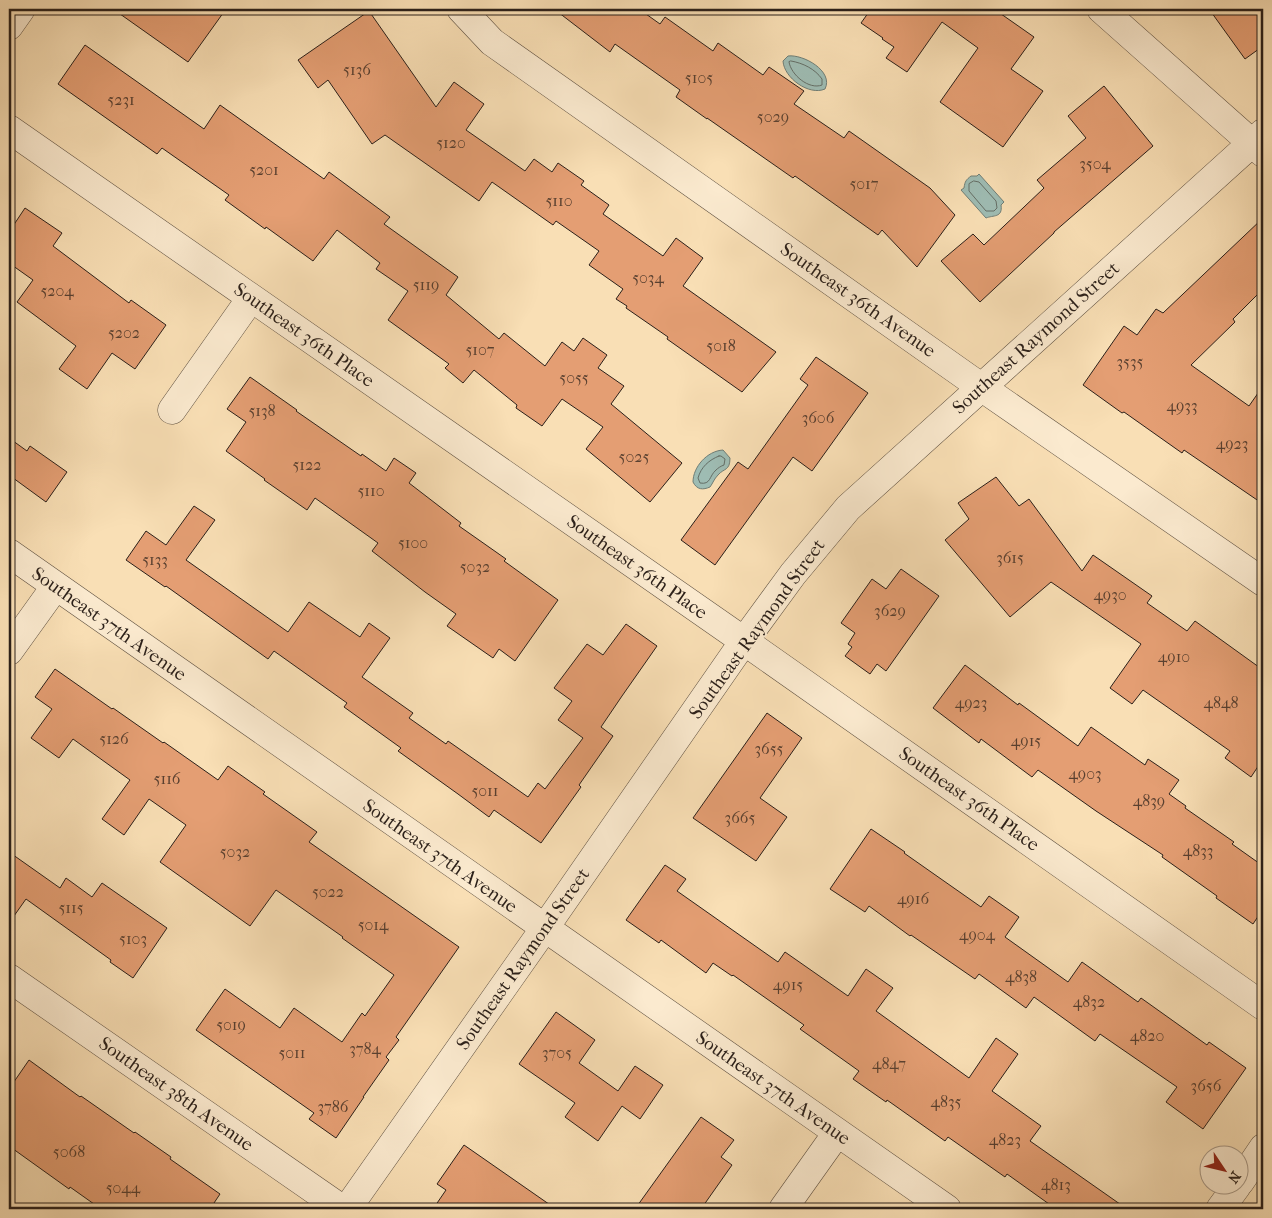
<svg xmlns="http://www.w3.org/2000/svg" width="1272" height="1218" viewBox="0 0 1272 1218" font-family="'IM FELL French Canon',serif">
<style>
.water{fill:#9ebcb3;stroke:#707e76}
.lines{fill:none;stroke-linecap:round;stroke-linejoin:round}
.shore{stroke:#646e66;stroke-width:1}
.building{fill:#e49e73;stroke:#2b201a}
.minor-casing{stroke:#5e5041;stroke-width:29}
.minor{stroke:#fbeacf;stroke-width:28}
.labels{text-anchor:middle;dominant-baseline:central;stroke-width:4;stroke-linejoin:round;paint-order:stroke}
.number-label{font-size:16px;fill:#594030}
.street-label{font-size:19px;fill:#2b201a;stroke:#fbeacf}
</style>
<rect width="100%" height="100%" fill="#f9dfb5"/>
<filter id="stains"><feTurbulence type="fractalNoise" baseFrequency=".004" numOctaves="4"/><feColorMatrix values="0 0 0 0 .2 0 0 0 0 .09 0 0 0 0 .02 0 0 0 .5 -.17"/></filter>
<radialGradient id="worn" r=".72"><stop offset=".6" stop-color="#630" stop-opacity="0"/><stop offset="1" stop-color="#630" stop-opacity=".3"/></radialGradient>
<path class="water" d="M788 56C803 54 834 71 825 89 809 96 784 78 783 61Z
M979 174 1004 202 1001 205C1003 218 993 215 986 218L961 190 964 188C965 181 966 180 971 176H977Z
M723 450 730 458C730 471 724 468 718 475 714 479 713 483 710 487 703 490 697 490 693 482 693 467 707 451 723 450Z"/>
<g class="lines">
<path class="shore" d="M791 61C803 63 815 69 822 79V85C809 90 791 75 789 62Z
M974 181 979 182 996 201 997 208 994 211H986L969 191V184Z
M719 456H721L725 459 724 465C721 466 718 468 716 470 709 476 711 485 700 483L698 478C701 467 709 460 719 456Z"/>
</g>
<path class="building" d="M113 9H226L188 62Z
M554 9H639L660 24 665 17 713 51 718 43 763 75 769 67 804 91 794 104 844 138 849 131 930 188 955 215 917 267 882 230 878 235 795 176 793 178 707 118V119L676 97 680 90 615 44 610 52Z
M871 9H994L1034 37 1011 69 1043 91 1003 147 940 102 978 48 942 22 907 72 886 58 894 47 882 39 883 38 861 23Z
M1209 9H1263V46L1245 59Z
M369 11 436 107 454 82 484 104 466 130 525 171 534 159 552 172 558 163 584 181 581 185 609 205 603 214 663 256 676 238 703 258 683 286 776 352 742 392 667 339 668 337 626 308 627 306 616 299 623 289 589 265 599 251 556 221 553 225 492 182 479 201 385 135 372 144 328 80 318 88 298 60Z
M85 45 204 129 220 105 324 179 329 172 390 217 384 224 458 277 446 295 499 339 504 333 545 366 562 342 574 351 583 338 607 355 598 368 624 386 611 404 682 463 650 502 586 449 603 427 562 399 542 426 516 408 517 405 474 370 463 383 445 368 449 364 388 320 408 291 376 269 380 263 337 230 313 261 266 227 265 229 225 200 229 195 162 148 157 154 58 84Z
M1104 86 1153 146 1054 232V233L980 302 941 261 973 234 984 245 1044 188 1037 180 1086 138 1068 116Z
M25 208 62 233 53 246 129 303 131 300 166 325 135 369 112 353 87 389 59 369 76 346 17 302 33 280 9 263V232Z
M1263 218V289L1233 319 1235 322 1191 365 1249 406 1263 386V504L1184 450 1182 453 1124 412 1122 413 1083 385 1124 326 1137 335 1156 309 1163 313Z
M816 357 868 393 812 471 793 457 715 565 681 540 738 462 748 469 808 385 800 379Z
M250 377 297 410 296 411 361 456 362 454 386 471 394 458 416 473 409 483 461 523 459 526 506 559 504 561 558 600 515 661 499 649 493 658 447 626 456 614 425 592 372 551 378 543 315 498 307 510 264 480 265 479 226 451 246 422 227 409Z
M9 438 27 451 30 446 67 472 46 502 9 475Z
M996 477 1019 506 1029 499 1082 571 1093 555 1152 596 1147 603 1187 631 1195 621 1263 670V759L1251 777 1225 758 1230 751 1143 690 1132 704 1110 688 1141 644 1051 582 1010 617 945 540 969 519 958 503Z
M194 506 215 520 186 560 288 632 309 602 360 637 369 623 390 638 362 677 413 713 409 718 446 744 448 741 528 797 538 783 545 789 583 738 558 720 572 701 554 688 587 644 603 655 626 624 657 646 622 696 601 727 613 736 579 785 581 787 541 843 494 810 489 817 458 794 398 751 401 748 344 707 347 703 274 651 268 659 166 586 165 587 126 560 146 531 166 545Z
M901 569 939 596 886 671 877 664 870 674 845 656 852 647 848 644 855 633 841 623 872 579 886 589Z
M965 665 1018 705 1019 703 1078 746 1091 727 1145 765 1148 759 1179 780 1169 794 1186 806 1185 808 1234 842 1232 844 1263 866V909L1253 924 1216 898 1217 896 1162 857 1163 855 1096 811 1038 770 1032 777 981 739 979 743 933 708Z
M55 669 112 709 113 708 163 743 164 742 218 780 228 766 265 792 263 794 317 832 309 842 459 947 396 1037 399 1040 386 1057 389 1060 363 1097H364L336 1138 309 1119 314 1113 196 1030 225 989 280 1028 294 1008 342 1042 362 1013 365 1016 394 975 342 938 343 937 276 890 250 926 160 862 186 825 149 799 124 835 102 819 130 780 73 739 59 758 31 738 52 709 35 697Z
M767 713 802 738 760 798 787 817 756 861 693 818Z
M871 829 905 852 904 853 981 907 989 896 1019 917 1005 937 1068 982 1082 962 1138 1002 1141 998 1207 1045 1209 1042 1246 1068 1203 1129 1166 1102 1177 1087 1100 1034 1095 1041 1034 997 1026 1008 979 974 975 979 911 935 910 936 869 906 865 912 830 889Z
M9 852 60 888 66 878 92 897 102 883 167 928 133 978 110 962 111 960 26 899 9 923Z
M665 865 686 879 677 891 778 962 785 952 848 996 866 969 893 988 876 1011 969 1078 996 1038 1018 1054 992 1091 1041 1126 1030 1141 1127 1209H1056L1007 1174 1005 1177 948 1137 945 1141 887 1100 886 1102 853 1079 859 1071 800 1029 804 1025 733 975 732 976 713 963 706 973 661 940 659 943 626 920Z
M556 1012 595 1040 579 1063 618 1091 635 1066 663 1085 640 1119 622 1106 598 1141 565 1117 575 1103 519 1064Z
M29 1060 80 1097 81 1096 134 1133 135 1132 171 1157 170 1159 220 1194 210 1209H101L70 1187 69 1189 9 1146V1089Z
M701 1117 734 1140 721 1157 732 1165 701 1209H635Z
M464 1145 556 1209H433L446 1190 437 1184Z"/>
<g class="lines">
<defs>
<path id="minor" d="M461 9 492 42 981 387 1263 582
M1101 9 1263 153
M9 26 21 9
M9 129 744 641 1263 1006
M172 410 251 298
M9 553 947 1209
M9 651 55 587
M9 978 342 1209
M1240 1182 1263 1148
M347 1209 544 929 744 641 793 574 848 508 1263 133
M783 1209 837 1133
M1220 1209 1237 1186"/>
</defs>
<use href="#minor" class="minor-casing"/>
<use href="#minor" class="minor"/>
</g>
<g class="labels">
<g class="number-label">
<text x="357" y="69">5136</text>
<text x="699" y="77">5105</text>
<text x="121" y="99">5231</text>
<text x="773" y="116">5029</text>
<text x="451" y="142">5120</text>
<text x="1095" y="163">3504</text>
<text x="264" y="169">5201</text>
<text x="864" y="183">5017</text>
<text x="559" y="200">5110</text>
<text x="648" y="277">5034</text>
<text x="426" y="284">5119</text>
<text x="57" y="290">5204</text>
<text x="124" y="332">5202</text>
<text x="721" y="345">5018</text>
<text x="480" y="349">5107</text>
<text x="1130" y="361">3535</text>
<text x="574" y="377">5055</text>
<text x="1182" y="405">4933</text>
<text x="262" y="410">5138</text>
<text x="818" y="417">3606</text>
<text x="1232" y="443">4923</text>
<text x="634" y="456">5025</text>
<text x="307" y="464">5122</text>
<text x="371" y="490">5110</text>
<text x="413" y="542">5100</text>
<text x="1010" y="557">3615</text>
<text x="155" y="559">5133</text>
<text x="475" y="566">5032</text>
<text x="1110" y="594">4930</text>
<text x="890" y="610">3629</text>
<text x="1174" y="656">4910</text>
<text x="971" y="702">4923</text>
<text x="1221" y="702">4848</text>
<text x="114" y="738">5126</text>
<text x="1026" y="740">4915</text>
<text x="769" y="748">3655</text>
<text x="1085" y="773">4903</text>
<text x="167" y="778">5116</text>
<text x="485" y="790">5011</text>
<text x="1149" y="800">4839</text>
<text x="740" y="817">3665</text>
<text x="1198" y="850">4833</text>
<text x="235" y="851">5032</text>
<text x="328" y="891">5022</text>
<text x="913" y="898">4916</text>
<text x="71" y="907">5115</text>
<text x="373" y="924">5014</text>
<text x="977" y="934">4904</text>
<text x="133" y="938">5103</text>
<text x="1021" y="976">4838</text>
<text x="788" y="984">4915</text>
<text x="1089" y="1001">4832</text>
<text x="231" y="1024">5019</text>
<text x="1147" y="1035">4820</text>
<text x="365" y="1048">3784</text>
<text x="292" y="1052">5011</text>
<text x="557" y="1052">3705</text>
<text x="889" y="1063">4847</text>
<text x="1206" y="1085">3656</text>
<text x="946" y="1101">4835</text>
<text x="333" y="1106">3786</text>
<text x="1005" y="1139">4823</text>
<text x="69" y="1151">5068</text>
<text x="1056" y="1184">4813</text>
<text x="123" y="1187">5044</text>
</g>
<g class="street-label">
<text transform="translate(858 300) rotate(35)">Southeast 36th Avenue</text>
<text transform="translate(304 335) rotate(35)">Southeast 36th Place</text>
<text transform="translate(1036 338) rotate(-42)">Southeast Raymond Street</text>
<text transform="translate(637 567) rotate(35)">Southeast 36th Place</text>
<text transform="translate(109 624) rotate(35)">Southeast 37th Avenue</text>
<text transform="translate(757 629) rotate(-54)">Southeast Raymond Street</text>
<text transform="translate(969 799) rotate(35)">Southeast 36th Place</text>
<text transform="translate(440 856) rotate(35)">Southeast 37th Avenue</text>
<text transform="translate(523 959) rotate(-55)">Southeast Raymond Street</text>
<text transform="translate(773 1088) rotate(35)">Southeast 37th Avenue</text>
<text transform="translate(176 1094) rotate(35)">Southeast 38th Avenue</text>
</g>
</g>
<rect width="1272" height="1218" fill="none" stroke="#f9dfb5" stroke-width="30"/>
<rect x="10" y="10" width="1252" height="1198" fill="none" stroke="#2b201a" stroke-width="2.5"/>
<rect x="15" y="15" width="1242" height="1188" fill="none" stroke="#2b201a"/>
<g transform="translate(1224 1170) rotate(125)"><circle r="24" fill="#fbeacf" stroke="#a89987"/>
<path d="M0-4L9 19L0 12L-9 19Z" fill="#8f2418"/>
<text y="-8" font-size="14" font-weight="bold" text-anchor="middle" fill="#2b201a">N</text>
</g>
<rect width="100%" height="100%" filter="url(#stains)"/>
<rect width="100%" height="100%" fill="url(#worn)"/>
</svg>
